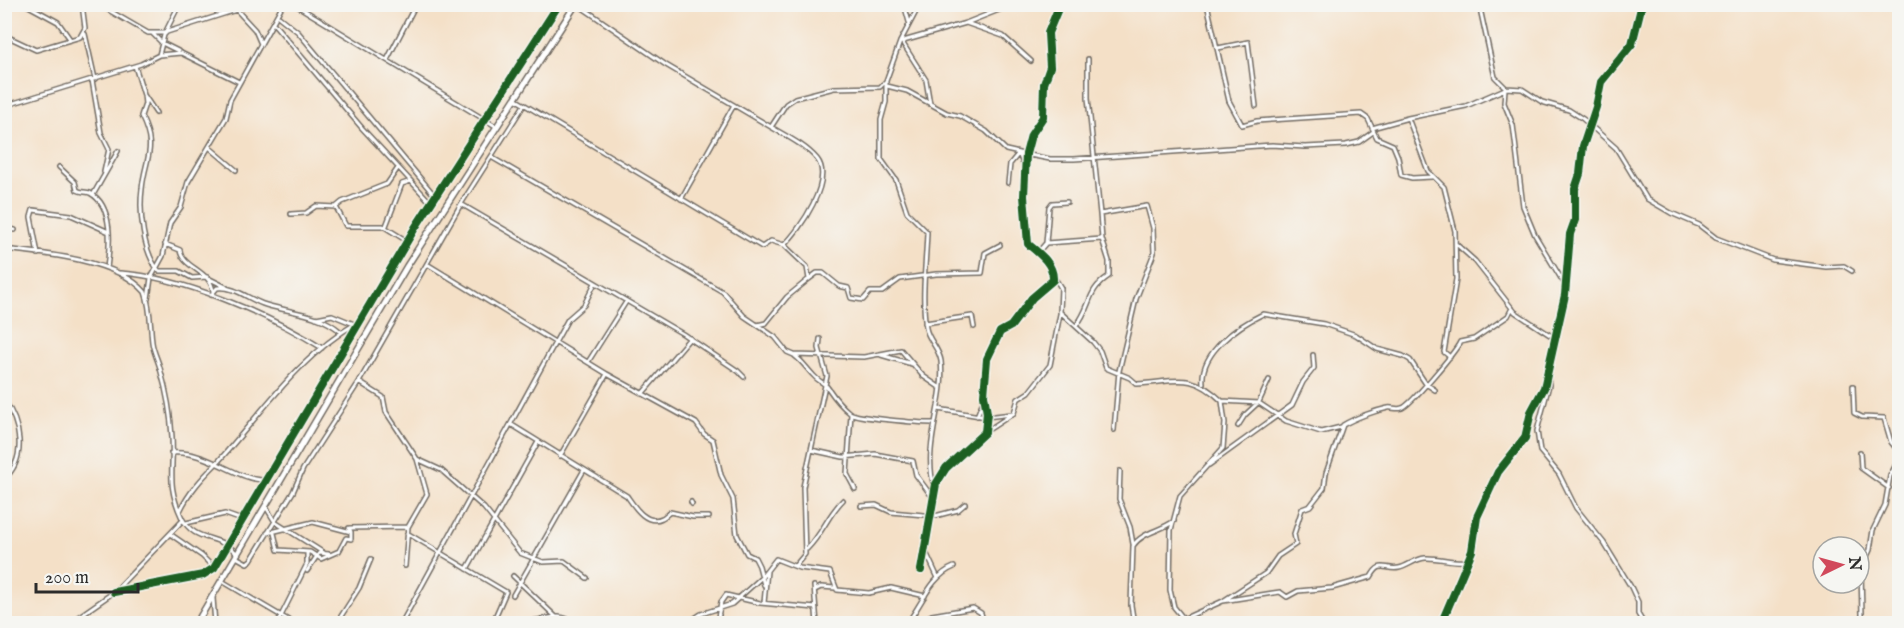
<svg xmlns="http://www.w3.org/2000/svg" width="1904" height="628" viewBox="0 0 1904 628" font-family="'IM FELL English',serif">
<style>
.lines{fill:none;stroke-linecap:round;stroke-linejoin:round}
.street-casing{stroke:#716a62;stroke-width:6}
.highway-casing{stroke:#716a62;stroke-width:8}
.street{stroke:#fff;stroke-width:3}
.highway{stroke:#fff;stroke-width:5}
.cycleway-casing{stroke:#f6f6f2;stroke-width:11}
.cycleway{stroke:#1b5e20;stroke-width:8}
</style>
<rect width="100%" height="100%" fill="#f6f6f2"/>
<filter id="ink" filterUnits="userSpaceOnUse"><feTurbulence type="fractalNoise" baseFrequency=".0167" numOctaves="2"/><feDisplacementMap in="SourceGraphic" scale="12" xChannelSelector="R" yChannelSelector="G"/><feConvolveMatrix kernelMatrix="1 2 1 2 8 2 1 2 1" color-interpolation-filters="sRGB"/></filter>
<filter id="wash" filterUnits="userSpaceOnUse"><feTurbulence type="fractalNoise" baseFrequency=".008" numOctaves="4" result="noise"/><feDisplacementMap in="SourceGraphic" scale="24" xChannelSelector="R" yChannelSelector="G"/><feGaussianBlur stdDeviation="1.35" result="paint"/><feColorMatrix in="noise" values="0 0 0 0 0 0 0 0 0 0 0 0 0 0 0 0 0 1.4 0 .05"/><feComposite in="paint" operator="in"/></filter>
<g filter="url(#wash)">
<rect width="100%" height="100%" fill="#f4e0c7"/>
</g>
<g filter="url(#ink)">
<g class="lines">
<defs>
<path id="street" d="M25 4 58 22 70 39
M98 4 148 33H165L179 5
M231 4 255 30 261 44
M294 4 497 127
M577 4 666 65 771 127 786 104 795 98 834 88 880 87 886 81 900 42 920 4
M904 4 909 22
M1207 4 1229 101 1242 125 1257 121 1361 114 1368 119 1377 138 1393 145 1398 157 1401 175 1412 178 1432 177
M1479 4 1495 77 1506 88 1522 89 1542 102 1569 110 1583 119 1616 148 1647 199 1671 213 1699 225 1716 238 1773 260 1826 267 1844 266 1852 271
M179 5 188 7 195 4
M279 17 298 32 435 196
M966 23 1003 36 1031 61
M274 24 362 128 431 203
M85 34 95 79
M153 34 162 43 178 51
M4 35 36 50 80 37 85 28 82 4
M900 42 966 23 1014 4
M902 42 926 80 930 104
M1218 48 1248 42 1256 106
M159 55 181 53 239 82
M1088 59V98L1100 214
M387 60 416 4
M135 66 144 95 156 113
M92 80 101 133 109 149 104 172
M886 81V102L881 120V159L896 180 907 212 927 232C926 264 921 296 926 328 928 340 939 348 941 361 946 403 922 443 934 487
M887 86 907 91 947 113 960 116 986 131 1006 150 1019 153 1024 167
M1505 89 1504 103 1513 125 1523 206 1535 235 1565 285
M144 95 145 104 141 116C158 150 145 157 142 189 139 212 143 253 159 271H179L192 278 207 277
M515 99 762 247 771 241 784 245C800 230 834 180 817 159 805 145 786 136 771 127
M4 106 141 64 159 55 164 35 167 32 255 4
M1372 128 1408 118
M209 147 236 170
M491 157 723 292 744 316 775 337 787 352 794 355 864 357 901 350 923 376 939 387
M59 167 75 182 77 190C82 193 85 191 90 193 114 206 110 246 107 268
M1008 183 1010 164 1019 153 1050 159H1074L1272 145 1305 147 1346 145 1359 142 1373 132
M93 195 118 151
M681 199 734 105
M461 204 683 334 738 371 744 377
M336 207 346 226H383L407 241
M291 214 306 213 316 206 336 207 342 202 387 184 398 168
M386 226 402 184 411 181
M4 228 15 230
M1046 243 1049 207 1052 203 1067 202
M165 244 180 250C182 268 212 271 213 292
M1456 244 1475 261 1515 312 1556 339
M4 249C44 253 118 260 145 292 151 308 150 325 152 342 153 351 158 360 160 368 166 389 171 415 172 437 174 471 166 484 182 518 195 544 220 533 237 554
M1039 251 1046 243 1102 239 1100 214 1147 206 1153 228 1154 253 1136 299 1119 371 1114 430
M38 254 31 217 33 210 71 215 109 232
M427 264 607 374 696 423 704 434 713 440 721 475 733 499 737 535 747 554 755 558 759 566 764 585
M120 273C180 276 272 316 322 348
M1053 275 1061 288 1060 312 1093 342 1100 351 1106 368 1130 378 1137 384C1176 382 1191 371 1222 401L1225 423 1223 448 1180 496 1171 530 1170 590 1174 607 1183 618 1179 624
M210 279 226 287
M809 279 817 273H823L839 286 848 288 851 298 863 300 870 292H882L900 279 936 274 982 273 985 253 1000 245
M211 295 217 288C236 286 249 300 266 305 292 313 320 313 341 332
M148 299 151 278 163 256 170 223 181 207 188 182 226 118 230 100 283 4
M316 318 332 315 354 324
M925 323 972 316 974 327
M757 325 766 323 787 297 809 279 807 267 784 245
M1076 326C1092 306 1086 291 1109 276V261L1102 239
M820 339 819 348 827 376 811 450 843 457 875 454 913 461 916 475 933 498
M881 355 912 364
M795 356C803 362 807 369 814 376 818 381 825 383 828 388 834 397 841 406 850 413 857 418 919 423 933 423
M1450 357 1444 352 1456 279 1455 231 1444 187 1428 171 1408 118 1466 106 1505 89
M588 362 626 302
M1548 378 1549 385 1537 431 1540 451 1559 474 1576 508 1604 543 1631 587 1638 602V614L1644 624
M359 382 383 397 386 412 417 459 441 470 484 508 520 553 543 562 564 561 587 578
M1203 383C1200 352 1238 326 1263 314L1324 324 1356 335 1377 349 1403 356 1410 360 1426 384 1435 390
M1853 386 1854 413 1862 417 1884 418 1891 442 1900 453
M642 394 690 338
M4 400C20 422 28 458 4 479
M1222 401 1259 403 1286 421 1321 432 1341 427
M938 409 986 417 1012 414
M851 414 847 474 855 489
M977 416 983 401
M512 425 627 496C634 506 646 526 662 518 665 517 667 514 670 512L693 517H709
M1238 426 1245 415 1259 402 1269 380
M985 432 1014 413 1018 399 1029 392 1050 365 1060 314
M1860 452 1861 468 1889 488
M171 453C209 450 237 481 265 480
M560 456 607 374
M1209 465 1292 405 1303 382 1314 368 1313 355
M1120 471 1119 499 1130 527 1133 544
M691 502 692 504
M861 506 876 505 891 512 935 516 958 510 965 504
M266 507 275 522 324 553
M180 511C189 492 202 478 216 464 262 413 297 358 358 322
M186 523 225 514 242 520
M267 533 313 522 351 532 349 528 408 527
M274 533 278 550 310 552 321 559 339 551 346 538 351 539V532
M407 533 506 592 492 624
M170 534 202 556 214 568
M807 549C823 533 827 516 843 500
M925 550 938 578
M236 557 247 563 251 560 293 492 303 469 359 382 461 204 524 105
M405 566 408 527 427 494 417 459
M795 566 805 554 803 487 811 450
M467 569 538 442
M921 570 936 484 946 468 985 432 987 413 984 395 987 359 1000 332 1011 326 1032 298 1053 280C1054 264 1039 253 1028 244L1024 196 1026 154 1031 135 1043 117 1044 84 1050 67 1048 33 1060 4
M307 571 319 553 329 554
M513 576 556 617
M222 581 295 624
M814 586 817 624
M815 590 821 587 835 588
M114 592 203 575 214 568 415 228 559 4
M513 595 584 470
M213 598 215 624
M1223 601 1266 573 1278 556 1296 544 1294 534 1302 509 1310 506 1324 488 1326 473 1343 425C1355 418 1374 411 1388 408 1392 407 1397 410 1402 408 1410 406 1456 351 1460 342L1474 339 1508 316 1512 308
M764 603 767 571
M4 617 8 624
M495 617C504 620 514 622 523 622 540 623 560 609 574 624
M718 617 721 602 726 595 760 603 816 608
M1183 619 1223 601 1273 593 1280 592 1287 597 1298 591 1332 588 1371 577C1381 559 1385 571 1399 568 1408 566 1415 559 1425 558 1439 557 1453 563 1467 561
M908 622C922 604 931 576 954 567
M907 623 921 621 932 615 973 608 981 613 984 624
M68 624 114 592 183 520
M277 624 307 564V553
M336 624 359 588 371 559
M401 624 568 319 584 305 595 283
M686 624 701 614 732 604 762 577 776 559 799 568 830 572 837 590 869 593 891 588 925 596
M714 624 719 615
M1041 624H1050
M1134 624 1131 605 1133 546C1142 532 1161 531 1174 521
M1441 624 1472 551 1477 517 1498 472 1525 438 1531 412 1544 388 1565 295 1570 234 1575 220V189L1580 174 1583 146 1596 107 1601 82 1632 44 1642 4
M1867 624 1862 615 1861 569 1870 550 1873 530 1885 505 1890 476 1900 457"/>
<path id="highway" d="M196 624 407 266 576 4"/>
</defs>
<use href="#street" class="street-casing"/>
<use href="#highway" class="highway-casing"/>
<use href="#street" class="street"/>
<use href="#highway" class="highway"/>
<defs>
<path id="cycleway" d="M921 570 936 484 946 468 985 432 987 413 984 395 987 359 1000 332 1011 326 1032 298 1053 280C1054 264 1039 253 1028 244L1024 196 1026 154 1031 135 1043 117 1044 84 1050 67 1048 33 1060 4
M114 592 203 575 214 568 415 228 559 4
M1441 624 1472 551 1477 517 1498 472 1525 438 1531 412 1544 388 1565 295 1570 234 1575 220V189L1580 174 1583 146 1596 107 1601 82 1632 44 1642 4"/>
</defs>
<use href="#cycleway" class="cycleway-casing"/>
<use href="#cycleway" class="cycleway"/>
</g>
</g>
<rect width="1904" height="628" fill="none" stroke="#f6f6f2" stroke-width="24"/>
<g transform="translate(1841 565) rotate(85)"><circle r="28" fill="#f6f6f2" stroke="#a5a5a2" stroke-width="1.5"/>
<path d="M0-4.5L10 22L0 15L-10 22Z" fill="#d1495b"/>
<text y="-9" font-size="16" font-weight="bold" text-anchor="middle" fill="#2b2b2b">N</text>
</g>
<path d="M36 583v9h102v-9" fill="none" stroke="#2b2b2b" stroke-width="3"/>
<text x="45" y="583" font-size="18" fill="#2b2b2b" stroke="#f6f6f2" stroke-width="4.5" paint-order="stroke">200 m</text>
</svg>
